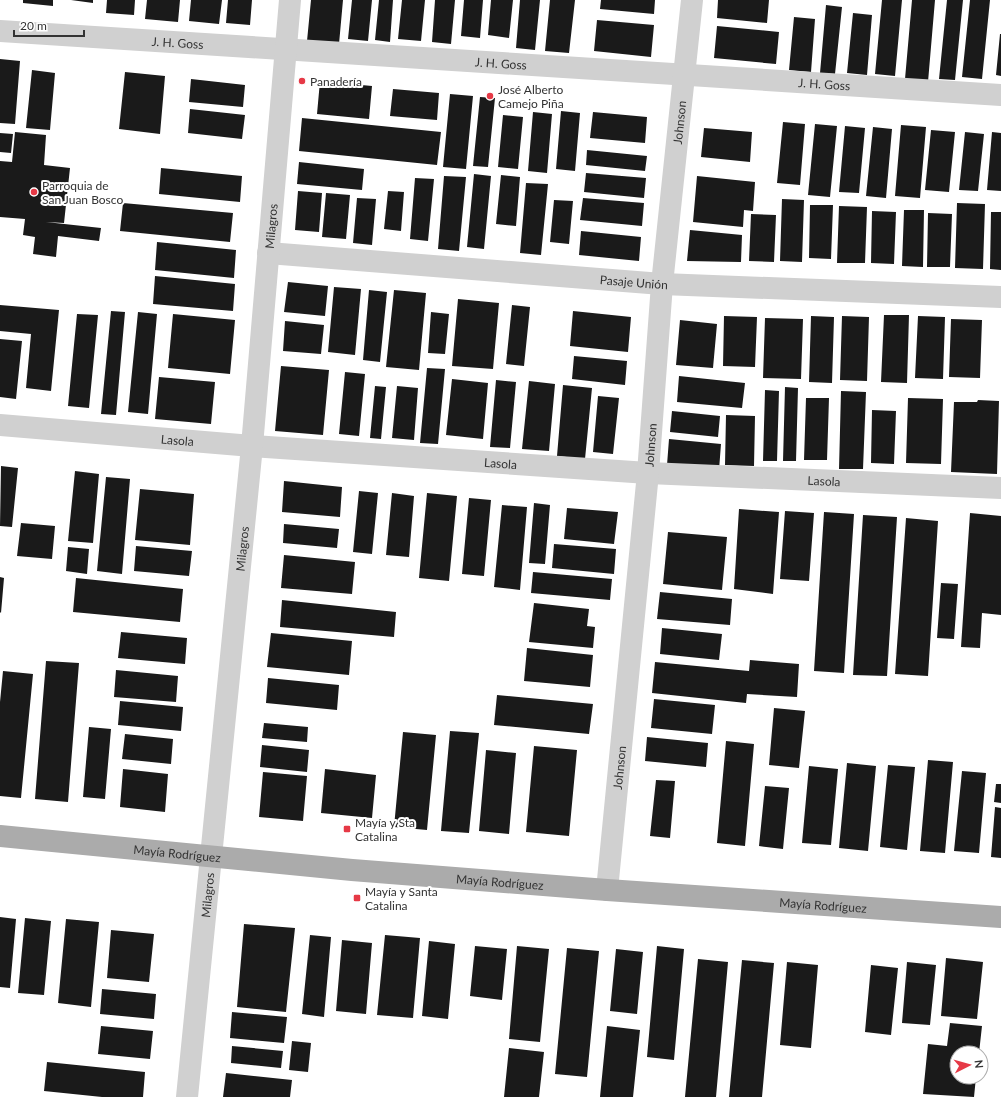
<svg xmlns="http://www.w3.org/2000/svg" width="1001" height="1097" viewBox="0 0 1001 1097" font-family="Lato,sans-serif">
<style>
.building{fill:#1a1a1a}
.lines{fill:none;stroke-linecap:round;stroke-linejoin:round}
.minor{stroke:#d0d0d0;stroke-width:22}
.major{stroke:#ababab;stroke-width:22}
.poi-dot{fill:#e63946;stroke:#fff;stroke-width:1.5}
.labels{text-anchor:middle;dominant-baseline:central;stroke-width:4;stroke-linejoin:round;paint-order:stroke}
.street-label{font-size:12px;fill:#333;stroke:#fff}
.poi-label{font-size:12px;fill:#333;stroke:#fff;text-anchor:start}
</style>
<rect width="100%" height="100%" fill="#fff"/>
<path class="building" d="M23 0H53V6L23 3Z
M71 0H93V3Z
M107 0H135L134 15 106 13Z
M147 0H180L178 22 145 19Z
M191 0H222L219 24 189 21Z
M228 0H252L250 25 226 23Z
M311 0H343L339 44 307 41Z
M352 0H372L368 41 348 39Z
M379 0H393L390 42 375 40Z
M402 0H425L421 41 398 39Z
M435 0H455L451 44 432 42Z
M464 0H483L480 38 461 36Z
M491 0H513L509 38 488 35Z
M520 0H540L535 50 516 48Z
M550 0H575L569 53 545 51Z
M601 0H655L654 14 600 9Z
M718 0H769L767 23 717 18Z
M882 0H902L895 76 875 74Z
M912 0H935L928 82 905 79Z
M947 0H963L955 80 939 79Z
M970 0H990L982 79 962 77Z
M826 5 842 7 835 74 820 73Z
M853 13 872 15 867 75 847 73Z
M794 17 815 19 811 72 789 70Z
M597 20 654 25 651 57 594 51Z
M717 26 779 32 776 64 714 58Z
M1000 34H1001V76L996 75Z
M0 59 20 61 15 124 0 123Z
M32 70 55 73 50 130 26 128Z
M125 72 165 76 160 134 119 129Z
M191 79 245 85 243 107 189 102Z
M320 81 372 86 369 119 317 114Z
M393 89 439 93 437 120 390 116Z
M450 94 473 96 466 169 443 167Z
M480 97 495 98 488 167 473 166Z
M190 109 245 115 242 139 188 133Z
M561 111 580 113 575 171 556 169Z
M533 112 552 114 547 173 528 171Z
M593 112 647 117 645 143 590 138Z
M503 115 523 117 518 169 498 167Z
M302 118 441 132 437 165 299 151Z
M783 122 805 124 800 185 777 183Z
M815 124 837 126 830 197 808 195Z
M901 125 926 127 920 198 895 196Z
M845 126 865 128 859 193 839 192Z
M873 127 892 129 886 198 866 196Z
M704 128 752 132 750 162 701 157Z
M931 130 955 132 949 192 925 190Z
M15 132 46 135 44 165 70 168 64 223 46 222 101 228 99 241 58 236 56 257 33 254 35 237 23 235 25 219 0 217V161L12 162Z
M965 132 984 134 978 191 959 190Z
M992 132 1001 133V191L987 190Z
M0 133 13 134 11 153 0 152Z
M587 150 647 156 645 171 586 165Z
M299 162 364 169 362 190 297 184Z
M161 168 242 176 240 202 159 194Z
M586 173 646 178 644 198 584 192Z
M474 174 491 176 484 249 467 247Z
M501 175 520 177 516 226 496 224Z
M444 176 466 177 459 251 438 249Z
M697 176 755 182 753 211 744 210 743 227 693 222Z
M415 178 434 179 428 241 410 239Z
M526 183 548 184 541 255 520 253Z
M298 191 322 193 319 232 295 230Z
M388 191 404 192 401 231 384 229Z
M326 193 350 195 346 239 322 237Z
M357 198 376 199 372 245 353 243Z
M583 198 644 203 642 226 580 220Z
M782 199 804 200 802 262 780 261Z
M554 200 573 201 569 244 550 242Z
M123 203 233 213 230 242 120 231Z
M957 203 985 204 983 269 955 268Z
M810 205H833L831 259 809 258Z
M839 206 867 207 865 263H837Z
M904 210H924L923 267 902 266Z
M872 211 896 212 894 264 871 263Z
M991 212H1001V270L990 269Z
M928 213 952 214 950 267H927Z
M751 214 776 215 774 262 749 261Z
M690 230 742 235 741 262 687 261Z
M581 231 641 237 639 261 579 255Z
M157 242 236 250 234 278 155 270Z
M155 276 235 284 233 311 153 304Z
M288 282 328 286 325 316 284 312Z
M334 287 361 289 355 355 328 352Z
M369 290 387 292 380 362 363 360Z
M394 290 426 293 419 370 386 367Z
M458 299 499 303 493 369 452 366Z
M0 305 59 310 51 391 26 388 31 334 0 331Z
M512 305 530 307 524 366 506 364Z
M111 311 125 312 116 415 101 414Z
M573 311 631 317 628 352 570 346Z
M138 312 157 314 148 414 128 412Z
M431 312 449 314 445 354 428 353Z
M77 314 98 315 89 408 68 406Z
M173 314 235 320 230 374 168 368Z
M884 315H909L907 383 881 382Z
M724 316 757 317 755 367 723 366Z
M811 316 834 317 832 383 809 382Z
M842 316 869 317 867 381 840 380Z
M918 316 945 317 943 379 915 378Z
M765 318 803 319 801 379 763 378Z
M951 319 982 320 980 378 949 377Z
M680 320 717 324 713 368 676 365Z
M285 321 324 325 321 354 283 351Z
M0 339 22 341 16 399 0 397Z
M574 356 627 361 625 385 572 379Z
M281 366 329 370 323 435 275 431Z
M427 368 445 369 438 444 420 443Z
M345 372 365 374 359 436 339 434Z
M679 376 745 383 742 408 677 402Z
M159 377 215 382 211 424 155 419Z
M452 379 488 383 483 439 446 435Z
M496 380 516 382 510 448 490 447Z
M529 381 555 384 549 451 522 449Z
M563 385 592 388 585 459 557 456Z
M375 386 386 387 381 439 370 438Z
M397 386 418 388 414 440 392 438Z
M785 387 798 388 796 461H783Z
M765 390 779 391 777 461H763Z
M841 391 866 392 863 469H839Z
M598 396 619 398 613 454 593 452Z
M806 398H829L827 460H804Z
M908 398 943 399 941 464 906 463Z
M978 400 999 401 997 474 951 472 954 402H977Z
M872 410 896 411 894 464 871 463Z
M672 411 720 416 718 437 670 432Z
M726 415 755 416 754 466 725 465Z
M669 439 721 444 719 470 667 465Z
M1 466 18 468 12 527 0 526Z
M75 471 99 474 93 543 68 541Z
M106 477 130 479 122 574 97 571Z
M284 481 342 487 340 517 282 512Z
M140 489 194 494 190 545 135 540Z
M359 491 378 493 372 554 353 552Z
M392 493 414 496 409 557 386 555Z
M427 493 457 496 449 581 419 578Z
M469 498 491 500 484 576 462 574Z
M534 503 550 505 545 564 529 563Z
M502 505 527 507 520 590 494 587Z
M567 508 618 512 614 544 564 539Z
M739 509 779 512 773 594 734 589Z
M785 511 814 513 809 581 780 579Z
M824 512 854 514 844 673 814 671Z
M970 513 1001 516V615L982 613 980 648 961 647Z
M863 515 897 517 887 676 853 675Z
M906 518 938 521 928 676 895 674Z
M21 523 55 526 52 559 17 556Z
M284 524 339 529 337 548 283 543Z
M668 532 727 537 722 590 663 584Z
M554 544 616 549 614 574 552 568Z
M136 546 192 551 189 576 134 571Z
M68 547 89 549 87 574 66 571Z
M284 555 355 562 352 594 281 588Z
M533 572 612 579 610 600 531 593Z
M0 577 4 578 1 613 0 612Z
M76 578 183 589 180 622 73 612Z
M941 583 958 584 954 639 937 638Z
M660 592 732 599 730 625 657 619Z
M282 600 396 612 394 637 280 627Z
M534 603 589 609 587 626 595 627 593 648 529 642Z
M662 628 722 634 719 660 660 654Z
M121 632 187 638 185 664 118 658Z
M271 633 352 641 349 675 267 667Z
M527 648 593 655 590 687 524 681Z
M750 660 799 664 797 697 747 694 746 703 652 693 655 662 749 671Z
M46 661 79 663 68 802 35 799Z
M116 670 178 676 176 702 114 697Z
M3 671 33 674 21 798 0 796V702Z
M268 678 339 685 337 710 266 703Z
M497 695 593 704 589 734 494 725Z
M654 699 715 705 712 734 651 728Z
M120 701 183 707 181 731 118 725Z
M774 708 805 711 799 768 769 765Z
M264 723 308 727 307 742 262 738Z
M89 727 111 729 105 799 83 797Z
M450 731 479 733 469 833 441 831Z
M403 732 436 735 427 830 394 827Z
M125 734 173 739 171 764 122 759Z
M647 737 708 743 706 767 645 761Z
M726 741 754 744 745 846 717 843Z
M262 745 309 750 307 772 260 767Z
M534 746 577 750 569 836 526 832Z
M486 750 516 753 509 834 479 831Z
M928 760 953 762 945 853 920 851Z
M847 763 876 766 868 851 839 848Z
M888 765 915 767 907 850 880 847Z
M809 766 838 769 831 845 802 843Z
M123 769 168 774 165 812 120 807Z
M325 769 376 775 372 818 321 813Z
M962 771 986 773 979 853 954 851Z
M263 772 307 776 303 821 259 817Z
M656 780 675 781 670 838 650 836Z
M996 784H1001V803L994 802Z
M765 786 789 788 783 849 759 846Z
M995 807 1001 808V858L991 857Z
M0 917 16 919 10 988 0 987Z
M25 918 51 921 44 995 18 993Z
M66 919 99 922 91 1007 58 1003Z
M244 924 295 928 286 1012 237 1007Z
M111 930 154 934 149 982 107 978Z
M310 935 331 937 324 1017 302 1014Z
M385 935 420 938 413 1018 377 1015Z
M342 940 372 943 366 1014 336 1011Z
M429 941 455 944 448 1019 422 1016Z
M475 946 507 949 502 1000 470 996Z
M517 946 549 949 540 1042 509 1039Z
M657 946 684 949 674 1060 647 1057Z
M567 948 599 951 587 1077 555 1074Z
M616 949 643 952 637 1014 610 1011Z
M946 958 983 962 977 1019 941 1016Z
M698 959 728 962 716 1097H685Z
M742 960 774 963 762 1097H729Z
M787 962 818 965 811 1048 780 1045Z
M907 962 936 965 930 1025 902 1023Z
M871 965 898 968 891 1035 865 1032Z
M102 989 156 994 154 1019 100 1014Z
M232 1012 287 1017 284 1043 230 1038Z
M950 1023 982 1026 979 1053H957V1077H976L974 1097 923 1094 928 1044 947 1046Z
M101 1026 153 1031 150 1059 98 1054Z
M607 1026 640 1030 633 1097H600Z
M292 1041 311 1043 308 1072 289 1070Z
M232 1046 283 1051 281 1068 231 1063Z
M509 1048 544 1052 539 1097H504Z
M47 1062 145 1072 143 1097H102L44 1091Z
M226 1073 292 1080 290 1097H223Z"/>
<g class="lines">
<g class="minor">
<path id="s1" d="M0 31 1001 95"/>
<path id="s2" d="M268 253 662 284 1001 297"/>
<path id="s3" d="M0 425 252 446 648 473 1001 488"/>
<path id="s4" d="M607 890 648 473 662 284 692 0"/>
<path id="s5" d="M187 1097 252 446 290 0"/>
</g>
<path class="major" id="s6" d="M0 836 352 870 607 890 1001 917"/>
</g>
<g class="poi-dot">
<circle cx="302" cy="81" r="4"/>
<circle cx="490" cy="96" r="4"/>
<circle cx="34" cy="192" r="4"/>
<rect x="343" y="825" width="8" height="8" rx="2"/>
<rect x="353" y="894" width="8" height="8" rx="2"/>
</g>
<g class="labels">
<g class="street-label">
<text stroke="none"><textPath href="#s1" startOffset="178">J. H. Goss</textPath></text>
<text stroke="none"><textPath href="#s1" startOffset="502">J. H. Goss</textPath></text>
<text stroke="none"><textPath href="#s1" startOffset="826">J. H. Goss</textPath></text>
<text stroke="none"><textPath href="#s4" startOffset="771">Johnson</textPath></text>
<text stroke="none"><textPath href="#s5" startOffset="875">Milagros</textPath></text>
<text stroke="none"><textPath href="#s2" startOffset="367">Pasaje Unión</textPath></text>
<text stroke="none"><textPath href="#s3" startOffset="178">Lasola</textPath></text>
<text stroke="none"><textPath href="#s4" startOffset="447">Johnson</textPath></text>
<text stroke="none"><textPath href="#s3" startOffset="502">Lasola</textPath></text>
<text stroke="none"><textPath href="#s3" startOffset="826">Lasola</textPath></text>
<text stroke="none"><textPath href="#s5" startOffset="551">Milagros</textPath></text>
<text stroke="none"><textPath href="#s4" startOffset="123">Johnson</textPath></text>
<text stroke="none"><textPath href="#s6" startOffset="178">Mayía Rodríguez</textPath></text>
<text stroke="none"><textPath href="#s6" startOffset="502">Mayía Rodríguez</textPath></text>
<text stroke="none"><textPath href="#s5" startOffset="203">Milagros</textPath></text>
<text stroke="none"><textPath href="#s6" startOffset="826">Mayía Rodríguez</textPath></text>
</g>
<g class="poi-label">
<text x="310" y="81">Panadería</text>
<text x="498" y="89">José Alberto<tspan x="498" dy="14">Camejo Piña</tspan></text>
<text x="42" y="185">Parroquia de<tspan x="42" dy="14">San Juan Bosco</tspan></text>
<text x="355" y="822">Mayía y Sta<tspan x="355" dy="14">Catalina</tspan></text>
<text x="365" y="891">Mayía y Santa<tspan x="365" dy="14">Catalina</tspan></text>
</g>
</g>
<g transform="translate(969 1065) rotate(84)"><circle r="19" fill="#ffffff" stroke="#adadad"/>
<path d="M0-3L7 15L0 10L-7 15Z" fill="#e63946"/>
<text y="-6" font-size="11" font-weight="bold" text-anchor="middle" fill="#333333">N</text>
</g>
<path d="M14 30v6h70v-6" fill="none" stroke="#333333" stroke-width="2"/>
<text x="20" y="30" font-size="12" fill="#333333" stroke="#ffffff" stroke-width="3" paint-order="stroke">20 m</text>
</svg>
